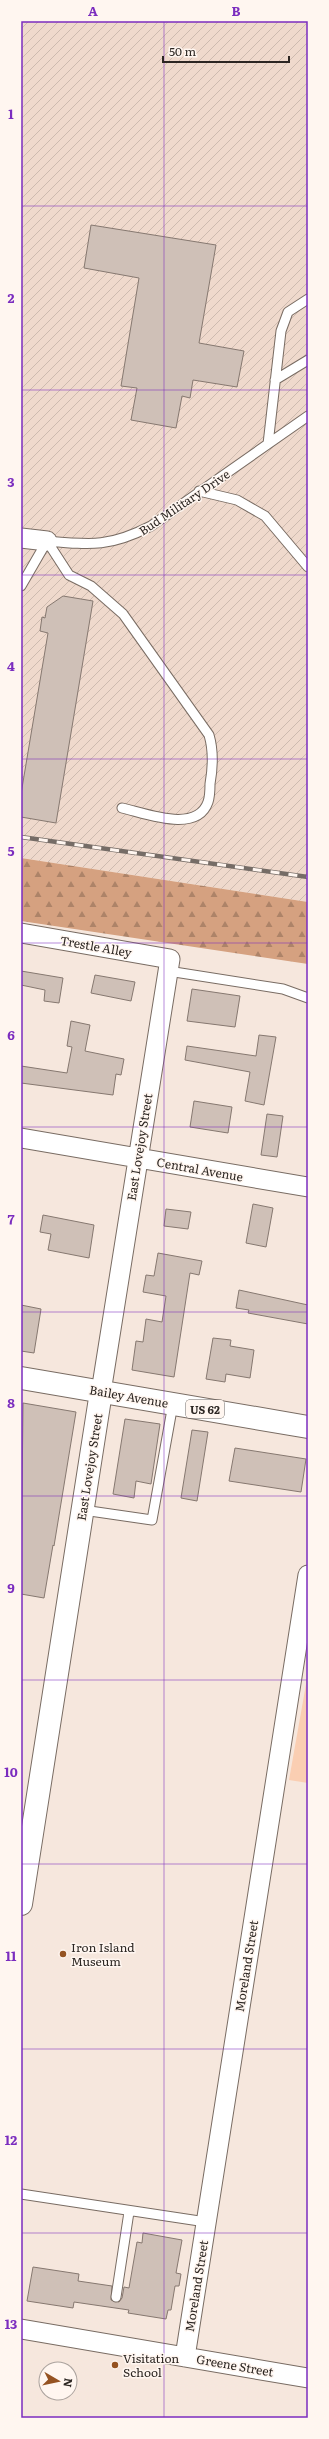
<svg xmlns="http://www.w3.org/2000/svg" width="329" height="2439" viewBox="0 0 329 2439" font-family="Literata,serif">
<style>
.industrial{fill:url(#industrial-furrows)}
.forest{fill:url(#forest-firs)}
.park{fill:#faceb2}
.building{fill:#cfc0b7;stroke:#867870}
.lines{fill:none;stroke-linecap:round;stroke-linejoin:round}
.service-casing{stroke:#796c63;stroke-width:11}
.minor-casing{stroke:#796c63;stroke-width:21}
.tertiary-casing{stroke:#796c63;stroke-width:24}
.primary-casing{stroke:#796c63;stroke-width:24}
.service{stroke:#fff;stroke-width:9}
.minor{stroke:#fff;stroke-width:19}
.tertiary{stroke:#fff;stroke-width:22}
.primary{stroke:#fff;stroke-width:22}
.rail-casing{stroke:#756c66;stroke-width:4.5}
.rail{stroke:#fff6f0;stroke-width:3;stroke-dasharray:9;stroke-linecap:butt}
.grid{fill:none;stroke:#7b2cbf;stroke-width:1;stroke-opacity:0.55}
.poi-dot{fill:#955322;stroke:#fff6f0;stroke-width:1.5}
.labels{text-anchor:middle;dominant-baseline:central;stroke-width:3;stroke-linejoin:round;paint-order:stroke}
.shield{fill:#fff6f0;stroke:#6b6460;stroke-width:1}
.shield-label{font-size:11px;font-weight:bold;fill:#2c2622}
.street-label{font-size:12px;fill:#2c2622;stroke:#fff6f0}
.poi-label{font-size:12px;fill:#2c2622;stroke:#fff6f0;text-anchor:start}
.neatline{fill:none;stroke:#7b2cbf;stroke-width:1.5}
.grid-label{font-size:13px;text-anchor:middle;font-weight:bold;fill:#7b2cbf}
</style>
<defs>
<pattern id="industrial-furrows" width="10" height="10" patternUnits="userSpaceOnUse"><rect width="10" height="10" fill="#efd9cc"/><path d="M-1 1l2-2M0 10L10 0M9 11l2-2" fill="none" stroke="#cdbaaf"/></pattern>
<pattern id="forest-firs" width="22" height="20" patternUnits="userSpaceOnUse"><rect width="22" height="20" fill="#d5a180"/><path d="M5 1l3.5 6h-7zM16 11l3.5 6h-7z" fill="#ad8368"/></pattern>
</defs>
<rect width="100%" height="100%" fill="#f6e7dd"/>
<path class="industrial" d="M21 21H308V902L21 858Z"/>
<path class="forest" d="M21 858 308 902V964L21 921Z"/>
<path class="park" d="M308 1673V1783L289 1780Z"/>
<path class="building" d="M91 225 216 245 199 343 244 351 237 387 193 380 190 398 182 396 176 428 131 420 137 388 121 386 139 278 84 268Z
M63 596 93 601 56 823 21 817V794L48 633 40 631 42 617 45 618 47 607Z
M21 971 63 978 59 1003 44 1001 45 990 21 985Z
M95 975 135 982 131 1001 91 993Z
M192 989 240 996 235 1027 187 1021Z
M71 1021 90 1025 85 1051 124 1059 121 1075 116 1074 113 1095 21 1083V1066L67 1073 72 1047 67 1046Z
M259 1035 276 1037 264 1105 245 1101 250 1072 185 1060 187 1046 256 1056Z
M194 1101 232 1107 228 1133 190 1127Z
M267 1114 283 1116 277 1157 261 1155Z
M253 1204 273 1208 266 1247 246 1243Z
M166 1209 191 1212 188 1229 164 1226Z
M43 1215 94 1225 89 1258 48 1250 51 1234 40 1232Z
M158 1253 202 1261 199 1275 190 1273 174 1377 132 1370 136 1341 143 1342 146 1319 162 1322 166 1296 143 1292 146 1275 154 1276Z
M239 1290 308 1305V1324L248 1313 249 1310 236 1308Z
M21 1305 41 1309 34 1353 21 1351Z
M213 1338 231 1340 230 1346 254 1350 250 1378 226 1374 225 1382 206 1379Z
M23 1403 76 1412 54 1546 53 1545 44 1598 21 1594Z
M125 1419 160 1424 151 1484 136 1481 134 1498 113 1494Z
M192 1430 208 1432 197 1501 181 1498Z
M235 1448 306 1459 301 1492 229 1481Z
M143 2233 182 2240 176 2273 181 2274 179 2286H175L171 2310H168L166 2319 128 2313 129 2310 74 2302 73 2308 27 2301 33 2267 79 2274 78 2281 112 2286 111 2300 119 2302 122 2298 124 2287 129 2288 137 2242 142 2243Z"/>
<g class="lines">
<defs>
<path id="service" d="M275 380 308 360
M268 444 281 331 288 312 308 299
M199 491 237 500 265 516 308 567
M47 541 69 575 91 586 123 614 209 735C214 752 213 767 210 784 210 789 210 796 208 802 197 834 145 813 122 808
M47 541C92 545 110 547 151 526L308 416
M21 586 47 541
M168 971 283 989 308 998
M83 1510 152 1520 173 1404
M21 2194 206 2222
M116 2297 129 2212"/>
<path id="minor" d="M21 538 47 541
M21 933 170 959 101 1392
M21 1138 308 1187
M21 2329 308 2378
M185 2357 308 1575"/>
<path id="tertiary" d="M21 1904 101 1392"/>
<path id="primary" d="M21 1378 308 1427"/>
</defs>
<use href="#service" class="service-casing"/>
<use href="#minor" class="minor-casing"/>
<use href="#tertiary" class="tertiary-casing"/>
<use href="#primary" class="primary-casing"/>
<use href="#service" class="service"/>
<use href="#minor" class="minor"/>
<use href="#tertiary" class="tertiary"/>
<use href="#primary" class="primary"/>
<defs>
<path id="rail" d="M21 837 308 877"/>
</defs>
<use href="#rail" class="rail-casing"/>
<use href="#rail" class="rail"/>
</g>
<path class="grid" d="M164 21V2418M21 206H308M21 390H308M21 575H308M21 759H308M21 943H308M21 1127H308M21 1312H308M21 1496H308M21 1680H308M21 1864H308M21 2049H308M21 2233H308"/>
<g class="poi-dot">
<circle cx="63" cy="1954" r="4"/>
<circle cx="115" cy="2365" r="4"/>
</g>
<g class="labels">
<rect class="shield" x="186" y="1400" width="38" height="18" rx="3"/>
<g class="shield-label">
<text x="205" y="1409">US 62</text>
</g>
<g class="street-label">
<text transform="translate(184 502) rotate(-34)">Bud Military Drive</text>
<text transform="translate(96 946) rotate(10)">Trestle Alley</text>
<text transform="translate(139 1147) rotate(-81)">East Lovejoy Street</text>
<text transform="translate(200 1169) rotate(10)">Central Avenue</text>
<text transform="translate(129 1396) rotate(10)">Bailey Avenue</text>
<text transform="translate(89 1467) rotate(-81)">East Lovejoy Street</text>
<text transform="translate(246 1966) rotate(-81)">Moreland Street</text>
<text transform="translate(196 2286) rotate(-81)">Moreland Street</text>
<text transform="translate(235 2365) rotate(10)">Greene Street</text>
</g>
<g class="poi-label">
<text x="71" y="1947">Iron Island<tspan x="71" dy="14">Museum</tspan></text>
<text x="123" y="2358">Visitation<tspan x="123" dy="14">School</tspan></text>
</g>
</g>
<rect width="329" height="2439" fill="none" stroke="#fff6f0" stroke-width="44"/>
<g transform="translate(58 2381) rotate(99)"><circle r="19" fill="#fff6f0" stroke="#aba39e"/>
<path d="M0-3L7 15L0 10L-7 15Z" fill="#955322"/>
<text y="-6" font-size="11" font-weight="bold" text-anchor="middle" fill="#2c2622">N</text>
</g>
<path d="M163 56v6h126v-6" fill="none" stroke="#2c2622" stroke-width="2"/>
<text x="169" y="56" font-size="12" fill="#2c2622" stroke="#fff6f0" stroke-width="3" paint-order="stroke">50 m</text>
<rect x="22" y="22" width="285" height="2395" class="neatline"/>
<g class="grid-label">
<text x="93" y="16">A</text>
<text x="236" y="16">B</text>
<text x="11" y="119">1</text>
<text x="11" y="303">2</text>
<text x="11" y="487">3</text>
<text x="11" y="671">4</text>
<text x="11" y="856">5</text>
<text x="11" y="1040">6</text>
<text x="11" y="1224">7</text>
<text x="11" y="1408">8</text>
<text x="11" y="1593">9</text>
<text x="11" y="1777">10</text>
<text x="11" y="1961">11</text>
<text x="11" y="2145">12</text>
<text x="11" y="2329">13</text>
</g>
</svg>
